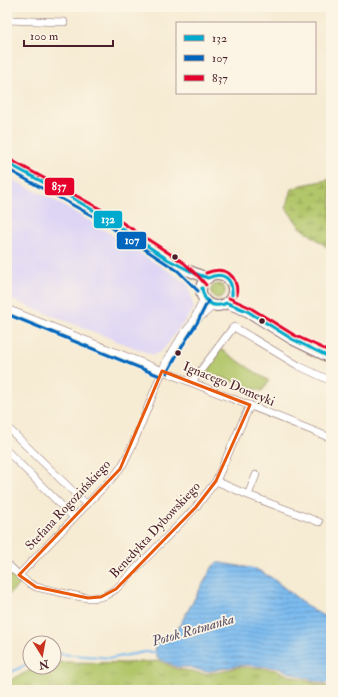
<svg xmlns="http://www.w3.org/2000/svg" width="338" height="697" viewBox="0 0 338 697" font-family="'IM FELL Double Pica',serif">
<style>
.built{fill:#ded5f5}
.grass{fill:url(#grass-tufts);stroke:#7e724a}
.wetland{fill:url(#wetland-marsh);stroke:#7e724a}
.park{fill:#b2c66a;stroke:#7e724a}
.water{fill:url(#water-rules);stroke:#626e8e}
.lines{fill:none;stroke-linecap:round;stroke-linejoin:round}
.stream{stroke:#7bbcf0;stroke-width:2}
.street-casing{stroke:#866666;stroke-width:8}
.secondary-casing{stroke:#866666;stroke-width:12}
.street{stroke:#fff;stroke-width:7}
.secondary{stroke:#fff;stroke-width:10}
.bus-1-casing{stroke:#fcf5e5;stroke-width:6}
.bus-2-casing{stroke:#fcf5e5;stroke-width:6}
.bus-3-casing{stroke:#fcf5e5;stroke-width:6}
.bus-1{stroke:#00a9ce;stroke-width:3}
.bus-2{stroke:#0065bd;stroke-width:3}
.bus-3{stroke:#e4002b;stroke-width:3}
.marked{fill:none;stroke:#e8590c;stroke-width:3;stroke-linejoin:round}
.bus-dot{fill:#4a1f2b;stroke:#fcf5e5;stroke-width:1.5}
.labels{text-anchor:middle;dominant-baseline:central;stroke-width:3.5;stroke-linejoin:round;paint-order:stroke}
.street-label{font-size:13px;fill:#4a1f2b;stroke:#fcf5e5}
.water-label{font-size:14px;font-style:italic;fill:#594e66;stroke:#fcf5e5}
.line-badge{stroke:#fcf5e5;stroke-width:1.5}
.badge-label{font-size:11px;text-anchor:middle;font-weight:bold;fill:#fff}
</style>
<defs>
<pattern id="grass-tufts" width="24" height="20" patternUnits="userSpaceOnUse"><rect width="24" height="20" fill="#b2c66a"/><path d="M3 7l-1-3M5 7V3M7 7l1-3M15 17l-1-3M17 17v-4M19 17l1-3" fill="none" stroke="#93a057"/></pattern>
<pattern id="wetland-marsh" width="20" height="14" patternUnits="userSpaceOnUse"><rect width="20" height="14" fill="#b2c66a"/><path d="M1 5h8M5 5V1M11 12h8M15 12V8" fill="none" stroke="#93a057"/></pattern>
<pattern id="water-rules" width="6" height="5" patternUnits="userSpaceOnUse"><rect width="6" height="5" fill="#7bbcf0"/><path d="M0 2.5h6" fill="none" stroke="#6798c3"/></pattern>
</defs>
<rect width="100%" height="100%" fill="#fcf5e5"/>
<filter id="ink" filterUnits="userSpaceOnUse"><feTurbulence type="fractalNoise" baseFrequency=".025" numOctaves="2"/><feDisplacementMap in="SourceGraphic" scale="8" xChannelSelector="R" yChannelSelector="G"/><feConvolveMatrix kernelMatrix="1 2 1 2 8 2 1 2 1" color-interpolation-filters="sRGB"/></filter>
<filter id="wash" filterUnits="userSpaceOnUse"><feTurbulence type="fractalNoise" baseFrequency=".012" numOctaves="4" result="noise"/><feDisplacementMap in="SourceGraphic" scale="16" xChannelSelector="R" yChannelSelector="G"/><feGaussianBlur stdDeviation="0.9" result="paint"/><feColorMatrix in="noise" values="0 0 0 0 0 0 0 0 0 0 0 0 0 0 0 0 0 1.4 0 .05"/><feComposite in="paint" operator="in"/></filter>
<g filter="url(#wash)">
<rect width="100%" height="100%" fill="#f6ebd3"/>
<path class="built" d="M7 177 50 198 100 227 188 284 194 309 162 351 153 355 7 298Z"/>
<path class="grass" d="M211 291a7 7 0 1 1 14 0a7 7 0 1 1-14 0Z
M160 661 177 669 191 671 204 674 220 672 238 667 261 668 275 670 291 676 325 686H331V690H7V685L12 679 38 667H54V663L66 662 126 663Z"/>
<path class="wetland" d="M327 180H331V250L300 227 286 208 292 189 302 185Z"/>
<path class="park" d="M220 349 269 381 262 391 211 374 205 370Z
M7 569 21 583 7 596Z"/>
<path class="water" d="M217 563H221L256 569 272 578 311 609 331 620V683H323L305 678 278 668 271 667 246 665 235 666 211 671H203L189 667H177L157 658 155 645 174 635 213 566Z"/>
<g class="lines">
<path class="stream" d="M54 654H60L112 658 145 652H158
M7 674 30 663"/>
</g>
</g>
<g filter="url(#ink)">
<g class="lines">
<defs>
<path id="street" d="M7 20 64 22
M7 309 331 438
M193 321 204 299
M192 382 232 329 234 327 299 366 331 381
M7 427 87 505
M7 451 74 518
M216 481 248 495 319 522
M248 495 256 475
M7 564 19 575 116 474 123 464 133 444 166 362 182 336 190 326 213 306
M19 575 27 582 36 587 81 597 90 598 101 597 106 595 116 589 196 507 216 481 250 405"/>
<path id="secondary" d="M7 163C39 180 72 197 103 216 137 238 169 266 208 278
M201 290a16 16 0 1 1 32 0a16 16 0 1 1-32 0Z
M227 303 247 311 292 339 331 358"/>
</defs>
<use href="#street" class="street-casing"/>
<use href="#secondary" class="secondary-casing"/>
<use href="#street" class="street"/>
<use href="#secondary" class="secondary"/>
<defs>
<path id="bus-1" d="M7 163 67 195 103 216 167 259 194 273 208 278
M208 278C223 271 233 278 232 295
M202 288C204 303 213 309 227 303
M227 303 247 311 292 339 331 358"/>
<path id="bus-2" d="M7 169 100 220 178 271 198 291
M7 314 160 376
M167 373 179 351 197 323 208 301"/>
<path id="bus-3" d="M9 159 106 212 184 263 198 276 206 285
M206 273C225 265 238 275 237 295
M229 298 249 307 294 335 331 352"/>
</defs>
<use href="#bus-1" class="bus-1-casing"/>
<use href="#bus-2" class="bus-2-casing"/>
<use href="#bus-3" class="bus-3-casing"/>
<use href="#bus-1" class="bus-1"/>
<use href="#bus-2" class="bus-2"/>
<use href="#bus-3" class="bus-3"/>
</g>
</g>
<path class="marked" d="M162 371 250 405 216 481 196 507 116 589 101 597 88 598 36 587 19 575 120 469Z"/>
<g class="bus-dot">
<circle cx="175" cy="257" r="3.5"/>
<circle cx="262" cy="321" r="3.5"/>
<circle cx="178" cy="353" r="3.5"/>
</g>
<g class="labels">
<g class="street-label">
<text transform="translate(229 384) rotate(22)">Ignacego Domeyki</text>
<text transform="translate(68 505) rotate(-47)">Stefana Rogozińskiego</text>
<text transform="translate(155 530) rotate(-47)">Benedykta Dybowskiego</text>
</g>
<g class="water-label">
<text transform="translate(193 630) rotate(-16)">Potok Rotmanka</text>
</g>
</g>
<g class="line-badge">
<rect x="44" y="177" width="31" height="19" rx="4" fill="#e4002b"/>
<rect x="93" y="210" width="30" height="19" rx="4" fill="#00a9ce"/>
<rect x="116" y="231" width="31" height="19" rx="4" fill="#0065bd"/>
</g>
<g class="badge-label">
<text x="59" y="190">837</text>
<text x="108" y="223">132</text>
<text x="132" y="244">107</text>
</g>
<rect width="338" height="697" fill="none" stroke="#fcf5e5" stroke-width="24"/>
<rect x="176" y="22" width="140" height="72" fill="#fcf5e5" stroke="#b59f9b"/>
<rect x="184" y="35" width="20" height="6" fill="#00a9ce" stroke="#b59f9b"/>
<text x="212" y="42" font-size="12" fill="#4a1f2b">132</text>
<rect x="184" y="55" width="20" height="6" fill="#0065bd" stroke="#b59f9b"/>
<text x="212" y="62" font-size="12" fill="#4a1f2b">107</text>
<rect x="184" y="75" width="20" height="6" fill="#e4002b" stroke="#b59f9b"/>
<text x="212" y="82" font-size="12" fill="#4a1f2b">837</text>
<g transform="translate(42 655) rotate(169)"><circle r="19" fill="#fcf5e5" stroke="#b59f9b"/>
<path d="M0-3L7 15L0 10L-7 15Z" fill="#c8321e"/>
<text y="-6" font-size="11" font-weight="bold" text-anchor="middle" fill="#4a1f2b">N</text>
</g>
<path d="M24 40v6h89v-6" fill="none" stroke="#4a1f2b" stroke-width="2"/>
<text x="30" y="40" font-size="12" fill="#4a1f2b" stroke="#fcf5e5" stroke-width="3" paint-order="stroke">100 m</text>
</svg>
